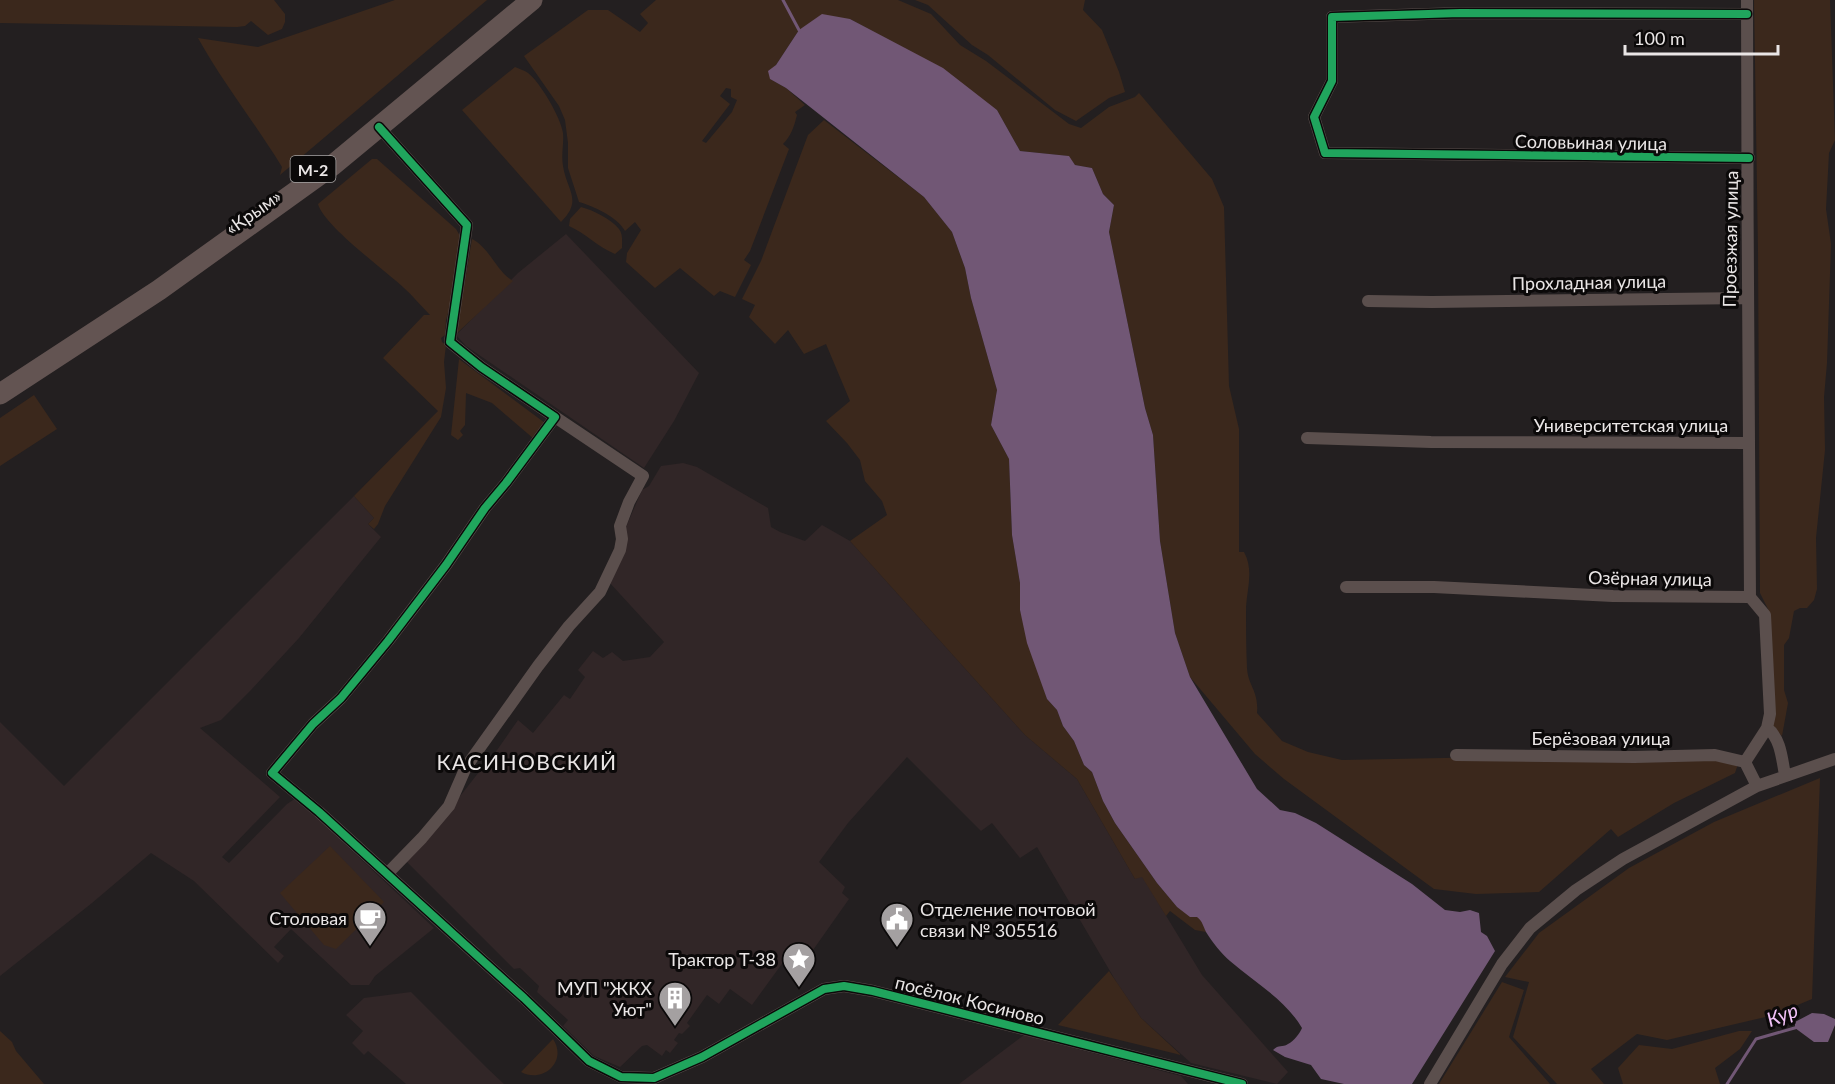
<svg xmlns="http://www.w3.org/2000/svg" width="1835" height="1084" viewBox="0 0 1835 1084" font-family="Lato,sans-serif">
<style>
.built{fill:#312627}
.green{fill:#3b281c;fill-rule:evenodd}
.water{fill:#715775}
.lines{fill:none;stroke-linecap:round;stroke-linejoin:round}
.stream{stroke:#715775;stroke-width:3}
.street{stroke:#5b4f4d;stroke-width:12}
.highway{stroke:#635452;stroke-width:21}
.cycleway-casing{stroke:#0b0909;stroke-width:11}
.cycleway{stroke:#20a55d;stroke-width:8}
.labels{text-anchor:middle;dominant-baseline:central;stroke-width:6;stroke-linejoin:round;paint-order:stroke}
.shield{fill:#0b0909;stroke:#a7a4a4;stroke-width:1.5}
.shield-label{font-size:16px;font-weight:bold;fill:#eae6e6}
.street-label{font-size:18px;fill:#eae6e6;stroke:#0b0909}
.poi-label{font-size:18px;fill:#eae6e6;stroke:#0b0909;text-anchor:end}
.water-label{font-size:20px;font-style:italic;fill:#f1c1f7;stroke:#0b0909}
.quarter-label{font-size:21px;letter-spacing:1.5px;fill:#eae6e6;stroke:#0b0909}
</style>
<rect width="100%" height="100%" fill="#231f20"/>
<path class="built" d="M566 234 699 373 674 421 644 468 466 346 456 335 518 273Z
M683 463 697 467 768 508 771 527 780 532 805 541 822 525 850 541 1025 735 1077 779 1135 879 1142 876 1202 975 1288 1072 1277 1084 1191 1063 1141 1018 1117 983 1037 847 1020 858 992 823 981 831 907 757 848 823 819 862 845 887 842 893 849 899 806 960 792 950 752 1005 730 989 719 1004 707 995 687 1023 690 1026 682 1034 679 1033 674 1040 678 1043 670 1053 666 1050 662 1056 647 1045 642 1046 620 1067 594 1056 563 1026 568 1020 537 992 539 986 520 968 514 969 406 861 443 818 486 763H488L518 720 533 733 564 695 570 699 585 677 578 670 593 651 603 658 612 652 623 661 650 657 664 642 609 582 626 527 642 490 649 486 661 466Z
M354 496 374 518 368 524 381 537 299 638 251 690 221 720 200 728 280 797 222 857 229 863 287 804 296 798 434 928 375 976 369 985H351L291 929 274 947 284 956 278 963 194 881 151 853 92 903 0 976V722L64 786Z
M411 992 487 1068 504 1084H406L368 1051 364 1055 352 1043 363 1031 346 1015 364 998Z
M1024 1035 1181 1076 1188 1084H959Z"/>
<path class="green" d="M0 0H274L285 14V22L282 29 268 35 251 21 245 26 237 27 0 23Z
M395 0H487L280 175 282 167C255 123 223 83 198 38L258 47Z
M656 0H898L931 14 960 45 986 61 1069 124 1081 128 1109 107 1135 97 1139 93 1212 179 1224 207 1229 386 1239 429V552H1244C1254 570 1247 589 1246 607 1246 628 1246 648 1247 668 1248 686 1259 691 1257 713L1282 741 1308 752 1342 760 1494 757 1740 758 1735 773 1674 803 1618 837 1611 829 1539 892 1476 894 1434 889 1284 779 1255 754 1190 677 1175 633 1160 541 1153 435 1145 408 1109 232 1114 205 1103 194 1092 168 1075 165 1068 156 1020 151 997 110 881 36 850 19 799 30 776 65 770 79 786 88 805 105 795 112 797 115C794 127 791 136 783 144L789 149 750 251 744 260 751 265 735 297 720 291 714 296 680 268 655 288 626 262 627 253 641 230 635 222 625 231C618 217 593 206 579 202L568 168V143L565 120 559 106 524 56 588 10H608L640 32 648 23 640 14ZM726 88 731 89V97L737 100 732 112 706 143 702 141 730 104 720 96Z
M915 0H1085L1083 10 1102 30 1119 72 1125 92 1109 98 1076 121 1055 110 988 55 972 45 928 5Z
M1754 0H1830L1835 140 1829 153 1826 209 1831 244 1827 363 1824 397 1825 450 1816 538 1817 589 1814 600 1807 608H1800L1794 611 1789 638 1784 645V690L1788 703 1782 736 1769 725V611L1760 593 1758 251Z
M515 67C519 69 524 70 528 73 540 82 561 118 563 133 564 144 561 155 563 166 567 191 583 200 561 222L462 110Z
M824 120 924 197 952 232 965 268 971 298 997 390 991 425 1009 459 1012 535 1020 583V610L1047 699 1057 710 1063 726 1074 741 1084 765 1092 772 1103 801 1115 823 1157 883 1177 907 1190 916H1197L1203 922 1206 932 1195 930 1170 911 1166 916 1142 877 1135 879 1077 779 1025 735 850 541 887 515 882 501 865 481 860 460 847 443 826 421 850 401 826 344 804 354 788 330 775 344 749 317 755 305 742 299 761 261 808 135Z
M372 159H377L456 229 460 236 453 296 446 320 445 335 441 338 442 342 446 345 444 362 446 388 441 417 385 506 378 524 374 529 368 524 374 518 354 496 438 411 383 358 424 315H430C421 306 413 296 404 288 385 270 324 226 318 204Z
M581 207C593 210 611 219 619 229 623 234 622 242 622 248L615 254C598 247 585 233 569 226L570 219Z
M472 239C490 248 496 271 513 281L456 334Z
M459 359 545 423 534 439 492 403 466 393 465 425 460 431 463 435 458 440 451 435Z
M34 395 57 429 0 466V418Z
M1820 778 1812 999 1774 1015 1667 1040 1637 1034 1591 1069 1604 1084H1557L1513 1037 1529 982 1505 977 1539 933 1629 868 1714 822Z
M330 846 384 902 336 949 324 945 280 893Z
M1109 971 1141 1018 1181 1055 1058 1025Z
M1502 982 1524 990 1509 1037 1550 1084H1439Z
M0 1031 12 1042 16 1051 44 1084H0Z
M1739 1031H1752L1740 1049 1715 1068 1720 1084H1623L1618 1068 1639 1045 1672 1049Z
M553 1039C568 1061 543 1084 521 1072Z"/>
<path class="water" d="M822 14 850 19 943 68 997 110 1020 151 1069 156 1075 165 1092 168 1103 194 1114 205 1109 232 1145 408 1153 435 1160 541 1175 633 1190 677 1257 789 1280 810 1295 813 1316 823 1412 884 1445 910 1460 912 1470 910 1479 913 1481 932 1487 936 1495 951 1412 1084H1344L1321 1079 1311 1065 1285 1057 1273 1050C1279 1044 1282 1048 1288 1044 1294 1041 1300 1033 1302 1028 1285 999 1255 983 1230 961 1222 954 1212 942 1206 932 1203 926 1203 922 1197 917H1190L1177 907 1157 883 1115 823 1103 801 1092 772 1084 765 1074 741 1063 726 1057 710 1047 699 1027 643 1020 610V583L1012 535 1009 459 991 425 997 390 971 298 965 268 952 232 924 197 786 88 770 79 768 71 776 65 799 30Z
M1812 1013 1824 1014 1835 1019V1025L1828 1042H1814L1795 1028V1022Z"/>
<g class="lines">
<path class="stream" d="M783 0 799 30
M1727 1084 1756 1039 1798 1027"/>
<path class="street" d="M1747 0C1748 148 1747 295 1749 443
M1747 14 1460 13 1332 17V81L1314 117 1325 153 1749 158
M379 127 467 225 450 342 481 367 555 417 506 483 485 508 446 565 388 641 341 698 313 724 272 773 319 812 452 933 524 998 589 1061 621 1077 654 1078 702 1057 824 989 844 986 873 991 1242 1084
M1368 301 1432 302 1747 298
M1307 438 1431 442 1749 443 1750 597
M1346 587H1434L1613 596 1750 597 1765 615 1770 714 1767 728 1745 762 1757 786
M1767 728C1781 738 1782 760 1785 775
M1456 755 1634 757 1715 755 1745 762
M387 874 422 838 449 806 466 767 538 666 569 626 600 592 620 550 622 539 620 526 629 502 643 476 555 417
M1430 1084 1502 964 1530 928 1576 890 1623 859 1757 786 1835 759"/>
<path class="highway" d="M0 394 159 290 333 165 532 0"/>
<defs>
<path id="cycleway" d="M1747 14 1460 13 1332 17V81L1314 117 1325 153 1749 158
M379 127 467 225 450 342 481 367 555 417 506 483 485 508 446 565 388 641 341 698 313 724 272 773 319 812 452 933 524 998 589 1061 621 1077 654 1078 702 1057 824 989 844 986 873 991 1242 1084"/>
</defs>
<use href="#cycleway" class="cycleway-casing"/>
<use href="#cycleway" class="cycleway"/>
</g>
<defs>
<symbol id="cafe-pin" viewBox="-11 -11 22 30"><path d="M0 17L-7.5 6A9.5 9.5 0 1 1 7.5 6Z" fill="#a4a0a1" stroke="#0b0909"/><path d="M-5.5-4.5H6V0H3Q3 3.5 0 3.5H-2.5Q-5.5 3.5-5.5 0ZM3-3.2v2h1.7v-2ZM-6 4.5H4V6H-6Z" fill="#fff"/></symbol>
<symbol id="civic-pin" viewBox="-11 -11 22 30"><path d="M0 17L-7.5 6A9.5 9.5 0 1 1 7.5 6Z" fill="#a4a0a1" stroke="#0b0909"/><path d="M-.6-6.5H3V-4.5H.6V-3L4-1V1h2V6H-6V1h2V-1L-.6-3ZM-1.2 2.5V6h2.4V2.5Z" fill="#fff"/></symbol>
<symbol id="sight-pin" viewBox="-11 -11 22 30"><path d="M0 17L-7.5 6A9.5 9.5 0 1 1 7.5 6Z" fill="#a4a0a1" stroke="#0b0909"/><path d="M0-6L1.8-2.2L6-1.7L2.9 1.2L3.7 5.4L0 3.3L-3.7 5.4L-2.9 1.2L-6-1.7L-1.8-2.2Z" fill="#fff"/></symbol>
<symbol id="building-pin" viewBox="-11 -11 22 30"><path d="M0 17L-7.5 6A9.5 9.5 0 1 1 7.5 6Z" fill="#a4a0a1" stroke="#0b0909"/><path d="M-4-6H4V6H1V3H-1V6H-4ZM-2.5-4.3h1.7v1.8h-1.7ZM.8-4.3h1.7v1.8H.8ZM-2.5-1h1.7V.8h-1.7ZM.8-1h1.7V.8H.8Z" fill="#fff"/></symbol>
</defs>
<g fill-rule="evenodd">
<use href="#cafe-pin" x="351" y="899" width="38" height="52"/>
<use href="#civic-pin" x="878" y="900" width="38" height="52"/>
<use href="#sight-pin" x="780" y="940" width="38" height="52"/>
<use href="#building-pin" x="656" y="979" width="38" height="52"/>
</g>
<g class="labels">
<rect class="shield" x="290.5" y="156" width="45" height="26" rx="4.5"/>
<g class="shield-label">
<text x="313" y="169">М-2</text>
</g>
<g class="street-label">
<text transform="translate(1591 142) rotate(1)">Соловьиная улица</text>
<text transform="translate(253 212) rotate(-35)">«Крым»</text>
<text transform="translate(1730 239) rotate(-89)">Проезжая улица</text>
<text transform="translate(1589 282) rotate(-1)">Прохладная улица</text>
<text x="1631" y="425">Университетская улица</text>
<text transform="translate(1650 578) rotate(1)">Озёрная улица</text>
<text x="1601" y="738">Берёзовая улица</text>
<text transform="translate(970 1000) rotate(14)">посёлок Косиново</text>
</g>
<g class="poi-label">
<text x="920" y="909" text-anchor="start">Отделение почтовой<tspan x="920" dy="21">связи № 305516</tspan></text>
<text x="347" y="918">Столовая</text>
<text x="776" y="959">Трактор Т-38</text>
<text x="652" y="988">МУП "ЖКХ<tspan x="652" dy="21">Уют"</tspan></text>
</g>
<g class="water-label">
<text transform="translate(1782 1014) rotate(-21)">Кур</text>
</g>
<g class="quarter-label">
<text x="527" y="761">КАСИНОВСКИЙ</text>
</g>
</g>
<path d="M1625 45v9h153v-9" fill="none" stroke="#eae6e6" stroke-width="3"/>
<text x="1634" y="45" font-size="18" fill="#eae6e6" stroke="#0b0909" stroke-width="4.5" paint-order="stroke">100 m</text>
</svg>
